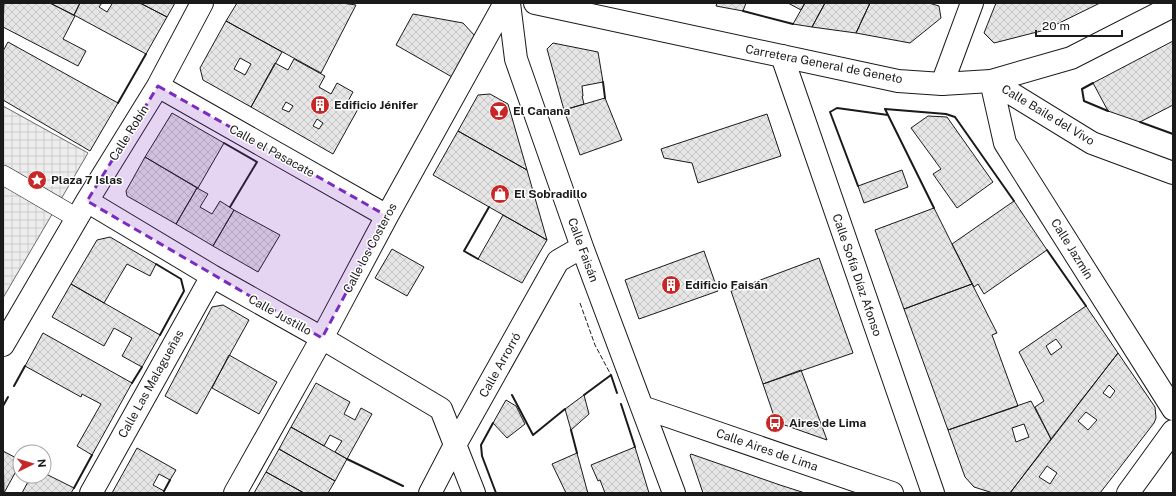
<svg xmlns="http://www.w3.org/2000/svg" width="1176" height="496" viewBox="0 0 1176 496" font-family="'Public Sans',sans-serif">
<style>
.plaza{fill:url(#plaza-grid);stroke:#6a6a6a}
.building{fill:url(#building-cross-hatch);stroke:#1a1a1a;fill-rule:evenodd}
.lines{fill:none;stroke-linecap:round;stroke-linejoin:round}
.pedestrian-casing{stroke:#1a1a1a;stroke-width:20}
.minor-casing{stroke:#1a1a1a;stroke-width:24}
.secondary-casing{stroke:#1a1a1a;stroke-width:24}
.pedestrian{stroke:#fff;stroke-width:19}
.minor{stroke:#fff;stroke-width:22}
.secondary{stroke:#fff;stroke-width:22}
.fence{stroke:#1a1a1a;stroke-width:1;stroke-dasharray:5 2;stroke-linecap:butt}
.wall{stroke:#1a1a1a;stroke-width:2}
.marked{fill:#7b2cbf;fill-opacity:0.2;stroke:#7b2cbf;stroke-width:3;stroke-dasharray:8 5;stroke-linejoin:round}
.labels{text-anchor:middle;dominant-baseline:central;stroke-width:3;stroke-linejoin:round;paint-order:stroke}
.street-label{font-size:12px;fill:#1a1a1a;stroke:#fff}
.poi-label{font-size:12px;font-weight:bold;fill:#1a1a1a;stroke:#fff;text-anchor:start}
</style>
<defs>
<pattern id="plaza-grid" width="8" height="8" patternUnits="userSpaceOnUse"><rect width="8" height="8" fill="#ededed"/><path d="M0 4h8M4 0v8" fill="none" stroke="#cbcbcb"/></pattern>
<pattern id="building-cross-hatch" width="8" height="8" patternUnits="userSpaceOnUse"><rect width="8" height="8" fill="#e6e6e6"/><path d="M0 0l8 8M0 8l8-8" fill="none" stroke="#c5c5c5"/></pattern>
</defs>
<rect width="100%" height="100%" fill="#fff"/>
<path class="plaza" d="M3 106 88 153 3 298Z"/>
<path class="building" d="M4 3H50L75 16 63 39 86 51 78 66 3 27Z
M50 3H80L74 15Z
M80 3H102L99 7 107 12 112 4 110 3H140L167 17 146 54 74 15Z
M140 3H175L167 17Z
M237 3H342L356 5 321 73 226 21Z
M717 3H746L743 11 716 6Z
M788 3H805L801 10Z
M805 3H825L812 27 793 24Z
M825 3H870L856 33 812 27Z
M870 3H929L939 6 941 18 910 43 856 33Z
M996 3H1100L1045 30 994 43 984 33Z
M413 14 463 23 475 36 452 77 396 45Z
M226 21 282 52 251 107 203 80 200 68ZM240 58 251 64 245 75 234 69Z
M1173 41V105L1140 122 1108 111 1093 83Z
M8 42 118 103 90 151 3 100V51Z
M553 43 598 52 603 82 582 86 583 96H582L584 104 564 110 547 49Z
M294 59 325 76 319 87 331 94 337 83 353 92 347 103 358 109 333 154 251 107 275 63 288 70ZM286 102 293 106 289 112 282 109ZM317 119 323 123 319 129 313 126Z
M490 94 508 104 527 170 458 131 478 95Z
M605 98 622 140 580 155 564 110Z
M172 113 224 143 198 188 145 157Z
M767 114 781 156 698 183 692 163 664 158 661 149Z
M928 116 947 117 993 182 957 208 933 174 941 169 911 128Z
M458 131 527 170 547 240 433 175Z
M145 157 197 188 176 224 127 196 126 191Z
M902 170 908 187 864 203 858 186Z
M197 188 208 194 200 207 212 214 220 201 234 210 213 246 176 224Z
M1014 201 1047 250 984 294 978 284 974 287 952 244Z
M934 208 972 284 904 309 875 230Z
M234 210 280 235 258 272 213 246Z
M503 215 547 240 522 283 478 259Z
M110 237 156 264 150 276 127 264 104 303 71 284 97 240Z
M392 249 424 267 407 296 375 278Z
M704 251 718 291 639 319 625 280Z
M819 258 853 353 763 384 731 291Z
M71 284 160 335 142 367 122 356 132 338 114 328 104 346 52 317Z
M972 284 997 333 992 335 1018 406 948 430 904 309Z
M223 305 249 320 197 414 165 396 212 307Z
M1086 306 1118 353 1051 439 1035 407 1044 401 1019 352ZM1056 339 1062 347 1051 355 1046 346Z
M43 333 132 383 92 455 77 446 101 404 82 394 81 397 25 366Z
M1118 353 1155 407 1156 418 1154 423 1118 470 1100 493H1010ZM1109 385 1115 391 1110 398 1103 393ZM1086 412 1097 420 1088 430 1078 421ZM1047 466 1057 473 1050 484 1039 477Z
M229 355 277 382 259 414 212 388Z
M801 370 827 440 776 422 763 384Z
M316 383 350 402 344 414 355 420 361 408 372 414 347 459 335 452 342 441 330 435 324 446 291 427Z
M584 395 589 414 571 430 565 409Z
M506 400 516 406 525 424 507 438 493 423Z
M1031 401 1051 439 1010 493H993L974 487 965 477 948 430ZM1024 424 1029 437 1016 442 1012 428Z
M291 427 347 459 335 481 279 449Z
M635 447 649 493H605L600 480 598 481 591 465Z
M137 448 176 470 170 480 159 474 153 485 164 491 163 493H112Z
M279 449 335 481 328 493H304L266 472Z
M3 451 20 460V464L4 493Z
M577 453 587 490 588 493H566L552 464Z
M691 454 780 485 805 493H703L690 455Z
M266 472 304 493H254Z
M44 473 74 488 71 493H22L31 476H44Z"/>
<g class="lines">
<defs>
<path id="pedestrian" d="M3 175 77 218"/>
<path id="minor" d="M509 3 516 59 582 247 674 493
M782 56 933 493
M991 81 1005 143 1173 409
M991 81 1092 143 1173 173
M942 84 972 3
M158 86 387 216
M87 201 212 276 322 338 441 409 474 493
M3 345 87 201 158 86 202 3
M642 407 892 493
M91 493 212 276
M235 493 322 338 387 216 505 3
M430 493 455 445 558 261 582 247
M1128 493 1173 431"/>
<path id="secondary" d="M535 3 898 81 942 84 991 81 1071 58 1173 6"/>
</defs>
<use href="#pedestrian" class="pedestrian-casing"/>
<use href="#minor" class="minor-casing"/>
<use href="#secondary" class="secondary-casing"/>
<use href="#pedestrian" class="pedestrian"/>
<use href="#minor" class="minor"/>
<use href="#secondary" class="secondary"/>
<path class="fence" d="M580 303 595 345 611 375"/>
<path class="wall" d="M743 11 793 24
M603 82 605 98
M1093 83 1082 89 1084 101 1108 111
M118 103 146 54
M888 115 885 109 946 114 955 117 1014 201
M1140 122 1173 134
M224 143 257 162 230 207
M858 186 830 112 837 108 888 115 934 208
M1047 250 1086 306
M478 259 464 251 489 207
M156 264 181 279 184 291 160 335
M132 383 142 367
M14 386 25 366
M512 395 533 435 565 409
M584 395 611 375 617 393
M621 404 635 447
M3 406 8 397
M493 423 481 445 482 456 496 493
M571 430 577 453
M347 459 403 486
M74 488 92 455
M164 491 170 480"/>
</g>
<path class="marked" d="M158 86 387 216 322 338 87 201Z"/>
<defs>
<symbol id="building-disc" viewBox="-11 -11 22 22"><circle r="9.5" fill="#c62828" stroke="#fff"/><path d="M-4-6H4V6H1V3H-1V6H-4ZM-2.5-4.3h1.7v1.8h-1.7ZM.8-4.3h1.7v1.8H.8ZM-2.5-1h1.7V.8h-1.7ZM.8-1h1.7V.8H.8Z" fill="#fff"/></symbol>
<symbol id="bar-disc" viewBox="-11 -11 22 22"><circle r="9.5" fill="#c62828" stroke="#fff"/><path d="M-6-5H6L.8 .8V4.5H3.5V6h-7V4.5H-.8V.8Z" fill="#fff"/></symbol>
<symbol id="sight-disc" viewBox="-11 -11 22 22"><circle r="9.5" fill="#c62828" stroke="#fff"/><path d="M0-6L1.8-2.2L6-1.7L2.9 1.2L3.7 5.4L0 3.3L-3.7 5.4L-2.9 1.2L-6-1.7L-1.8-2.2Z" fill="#fff"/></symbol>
<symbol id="shop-disc" viewBox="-11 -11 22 22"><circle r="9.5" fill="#c62828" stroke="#fff"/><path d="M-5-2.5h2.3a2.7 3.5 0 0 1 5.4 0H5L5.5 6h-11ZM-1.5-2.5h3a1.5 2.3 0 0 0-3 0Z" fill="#fff"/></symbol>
<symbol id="bus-disc" viewBox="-11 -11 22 22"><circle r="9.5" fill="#c62828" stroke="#fff"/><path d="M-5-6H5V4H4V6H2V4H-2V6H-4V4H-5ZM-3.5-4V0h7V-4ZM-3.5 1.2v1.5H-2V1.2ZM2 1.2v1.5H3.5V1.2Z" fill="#fff"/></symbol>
</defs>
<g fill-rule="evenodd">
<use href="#building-disc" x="309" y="94" width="22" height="22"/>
<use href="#bar-disc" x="488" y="100" width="22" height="22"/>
<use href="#sight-disc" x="26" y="169" width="22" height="22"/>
<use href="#shop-disc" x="489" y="183" width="22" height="22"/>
<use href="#building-disc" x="660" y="274" width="22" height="22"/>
<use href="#bus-disc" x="764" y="412" width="22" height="22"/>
</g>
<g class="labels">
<g class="street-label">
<text transform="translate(824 64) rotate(11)">Carretera General de Geneto</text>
<text transform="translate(1048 115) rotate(31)">Calle Baile del Vivo</text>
<text transform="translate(129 133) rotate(-58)">Calle Robín</text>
<text transform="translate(272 151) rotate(29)">Calle el Pasacate</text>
<text transform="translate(370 248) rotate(-62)">Calle los Costeros</text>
<text transform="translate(1072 249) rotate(58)">Calle Jazmín</text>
<text transform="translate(583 250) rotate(70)">Calle Faisán</text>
<text transform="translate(857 275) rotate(71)">Calle Sofía Díaz Afonso</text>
<text transform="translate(280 315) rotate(29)">Calle Justillo</text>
<text transform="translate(500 365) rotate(-61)">Calle Arrorró</text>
<text transform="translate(151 384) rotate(-61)">Calle Las Malagueñas</text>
<text transform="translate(767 450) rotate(19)">Calle Aires de Lima</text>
</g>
<g class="poi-label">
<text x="334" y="105">Edificio Jénifer</text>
<text x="513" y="111">El Canana</text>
<text x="51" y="180">Plaza 7 Islas</text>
<text x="514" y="194">El Sobradillo</text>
<text x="685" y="285">Edificio Faisán</text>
<text x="789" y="423">Aires de Lima</text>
</g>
</g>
<rect width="1176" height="496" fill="none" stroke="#1a1a1a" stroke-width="8"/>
<g transform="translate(32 464) rotate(85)"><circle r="19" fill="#ffffff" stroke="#a3a3a3"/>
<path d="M0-3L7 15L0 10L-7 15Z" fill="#c62828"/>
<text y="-6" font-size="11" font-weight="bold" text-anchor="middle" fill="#1a1a1a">N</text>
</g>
<path d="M1036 30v6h86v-6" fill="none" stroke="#1a1a1a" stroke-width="2"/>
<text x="1042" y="30" font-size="12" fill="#1a1a1a" stroke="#ffffff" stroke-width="3" paint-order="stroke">20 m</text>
</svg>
